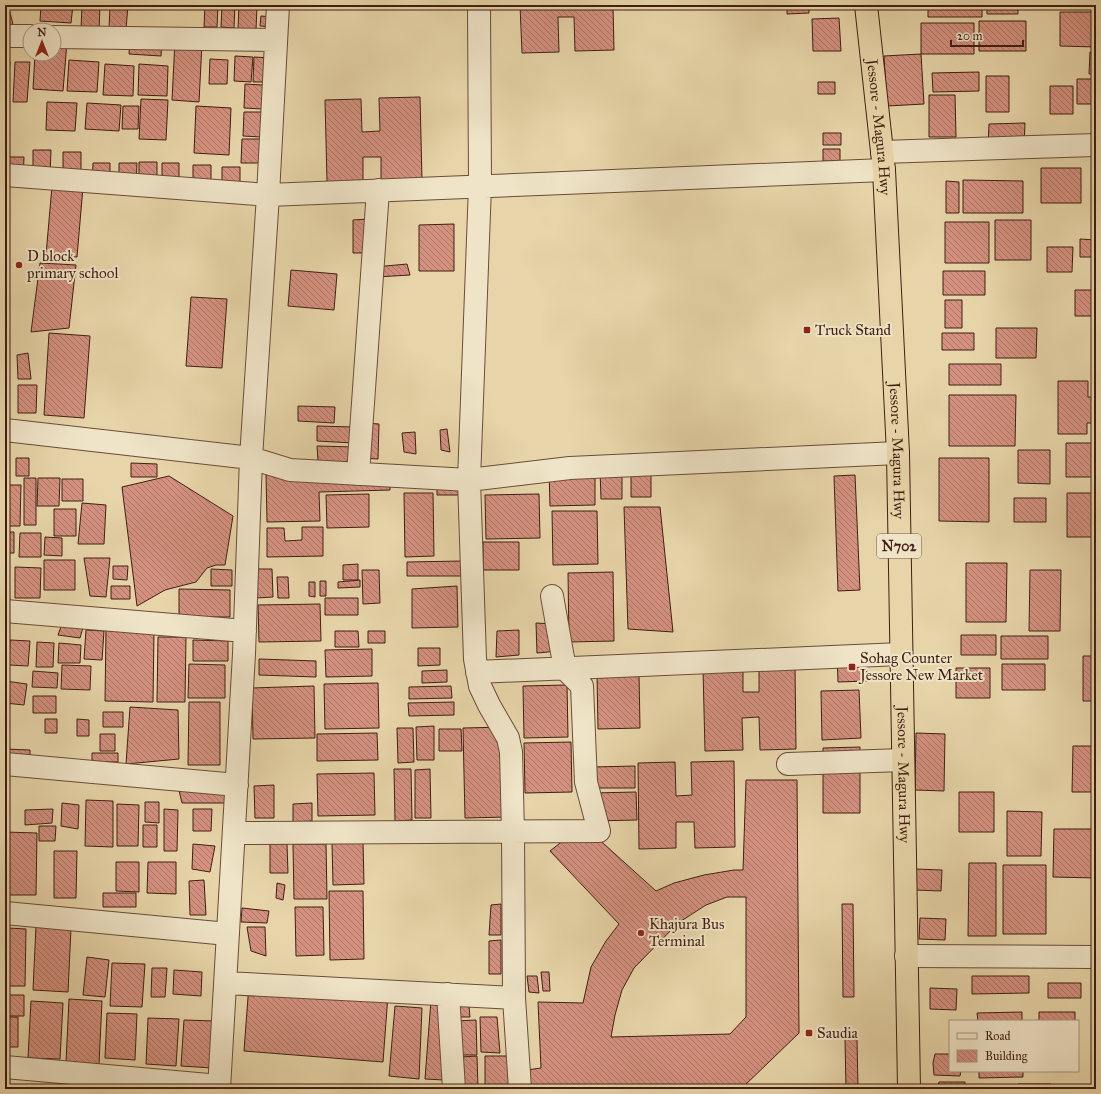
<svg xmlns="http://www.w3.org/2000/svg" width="1101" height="1094" viewBox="0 0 1101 1094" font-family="'IM FELL Great Primer',serif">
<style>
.building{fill:url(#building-back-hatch);stroke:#401e12;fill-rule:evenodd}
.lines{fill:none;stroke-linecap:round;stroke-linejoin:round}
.minor-casing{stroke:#6a4c38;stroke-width:24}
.highway-casing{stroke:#401e12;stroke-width:24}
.minor{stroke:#efe4c7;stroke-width:22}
.highway{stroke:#e7d5a9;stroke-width:22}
.poi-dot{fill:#8f2418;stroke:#efe4c7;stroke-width:1.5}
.labels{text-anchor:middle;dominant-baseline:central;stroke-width:4;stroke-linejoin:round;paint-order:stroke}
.shield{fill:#efe4c7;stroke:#745948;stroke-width:1}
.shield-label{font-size:14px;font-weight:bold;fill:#401e12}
.street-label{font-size:15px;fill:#401e12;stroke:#efe4c7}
.poi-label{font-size:15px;fill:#401e12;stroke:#efe4c7;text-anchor:start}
</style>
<defs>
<pattern id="building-back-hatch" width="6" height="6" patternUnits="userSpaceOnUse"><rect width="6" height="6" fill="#d49180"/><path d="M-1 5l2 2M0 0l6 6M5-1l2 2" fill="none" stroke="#ad7667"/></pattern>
</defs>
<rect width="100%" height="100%" fill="#e7d5a9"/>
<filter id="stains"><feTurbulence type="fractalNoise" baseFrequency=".005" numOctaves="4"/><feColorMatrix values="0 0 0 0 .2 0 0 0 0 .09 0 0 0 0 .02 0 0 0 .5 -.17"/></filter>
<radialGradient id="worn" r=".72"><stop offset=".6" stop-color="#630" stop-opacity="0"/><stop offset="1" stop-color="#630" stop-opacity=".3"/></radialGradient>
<path class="building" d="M5 5H8L15 32 5 31Z
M41 5H73L71 23 40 21Z
M82 5H100L99 30 81 29Z
M110 5H128L126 30 109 29Z
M205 5H218L217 27H204Z
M222 5H235L234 28 221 27Z
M239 5H257L256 30 238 29Z
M520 5H613L614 50 575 51 574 17H558L559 52 522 53Z
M787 5H809V13L787 14Z
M928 5H982V17H928Z
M987 5H1018V14H987Z
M1060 12H1096V47L1060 46Z
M261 16 273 17 272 27 260 26Z
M839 18 841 51H813L812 19Z
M979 21H1026V51H979Z
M921 23H974V54H921Z
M130 40 162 42 161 56 129 54Z
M54 41 67 42 63 91 33 89 35 54H54Z
M175 41 202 43 199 102 172 100Z
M1090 52H1096V74H1089Z
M921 54 924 104 887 106 884 56Z
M235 56 253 57 251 82 234 81Z
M254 57 272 58 271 82H253Z
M210 59 228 60 227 84H209Z
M69 60 99 62 97 92 67 91Z
M5 62H10L7 102H5Z
M15 62H30L27 102H13Z
M105 64 134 66 133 96 103 95Z
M139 64 168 66 167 96 138 95Z
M979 72V91L933 92 932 73Z
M986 76H1009V112H986Z
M1077 79H1096V104H1077Z
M818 82H835V94H818Z
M245 84 263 85 262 109 244 108Z
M1050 86H1073V114H1050Z
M929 95H955L956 137H929Z
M420 97 422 180 381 181V157H363V182H327L325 100 361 99 362 132 380 131 379 98Z
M141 99 168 100 166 140 139 139Z
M47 102 77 103 75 131 46 130Z
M87 103 121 105 119 131 85 129Z
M123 106H139L138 129H122Z
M196 106 231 108 229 155 194 153Z
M244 112H262L261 137 243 136Z
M1025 123 1024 147H988L989 124Z
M823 133H841V145H823Z
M242 139H260L259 163H241Z
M823 149H840V161H823Z
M33 150H51L50 174H33Z
M63 152H81V176H63Z
M6 157H24L23 181H5Z
M139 162H157V186H139Z
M93 163H110V187H92Z
M119 163H137L136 187H119Z
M162 163H179V187H162Z
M193 165H211V189H193Z
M222 167H240V192H222Z
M1041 168H1081V203H1041Z
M963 180 1023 181V213H963Z
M946 181 959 182V213H946Z
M52 186 83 187 77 257 46 255Z
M368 219V253H353V220Z
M995 220H1031V260H995Z
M945 222H989V263H945Z
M454 224V271H419V225Z
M1080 239 1096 240V257H1080Z
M1047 247H1073L1072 272H1047Z
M40 263 76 265 69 328 31 332Z
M407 264 410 275 376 277 375 267Z
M291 270 337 274 334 310 288 306Z
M943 271H985V295H943Z
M1075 290H1096V316H1075Z
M191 297 227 299 222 368 186 366Z
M945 300H962V328H945Z
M996 328H1037L1036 358H996Z
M49 333 90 336 84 418 44 415Z
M942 333H974V350H942Z
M28 353 31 379H18L17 355Z
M949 364H1001V385H949Z
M1058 381H1088V397H1096V423H1087V434H1058Z
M18 385H37L36 413H18Z
M949 395H1016L1015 446H949Z
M298 406 335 407 334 423 298 421Z
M363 423 379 424 378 459 360 458Z
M317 426 354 427 353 443 317 441Z
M447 429 450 452 441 450 440 430Z
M415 432 416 454 404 452 402 433Z
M1066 443H1096V477H1066Z
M317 446 355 447 353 462 318 461Z
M1018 450H1050V484L1018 483Z
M16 458H29V476H16Z
M939 458H989V522L939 521Z
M131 463 157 464V477H131Z
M651 468V497H631V469Z
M549 470H595V505L550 506Z
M600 470H622V499H601Z
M390 472V490L319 492 320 521 267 522 266 474Z
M437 475H459L460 495H437Z
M855 475 860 590 838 591 834 476Z
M169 476 233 516 225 565H216L207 568 196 582 165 590 137 606 122 487Z
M24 478H36V525H24Z
M38 478H60L59 506H37Z
M62 479H83V501H62Z
M7 485H21L20 526H6Z
M404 493H433L434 556 405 557Z
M1067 493H1096V537H1067Z
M369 494V527L327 528 326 495Z
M539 494 540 538 486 539 485 495Z
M1014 498H1046V522H1014Z
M82 503 106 505 104 544H78Z
M624 507H660L673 632 628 629Z
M54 509H76V536H54Z
M552 511H597L598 564 553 565Z
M302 527H323V556L267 557V528H284L285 541 302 540Z
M5 532H14V553H5Z
M20 533H41V557H19Z
M45 537 62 538V556L44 555Z
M483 542H519V570H483Z
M84 558H110L106 597 90 596Z
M44 560H75V590H44Z
M462 561 463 576H407V562Z
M5 563 8 564V601H5Z
M966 563H1007L1006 622H966Z
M358 564V580H343V565Z
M113 566H128L127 580 113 579Z
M15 567 41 568 40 598H15Z
M211 569 232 570V586H211Z
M255 569H272L273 597 256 598Z
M362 570H379L380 603 363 604Z
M1030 570H1061L1060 631H1029Z
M613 572 614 641 569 642 568 573Z
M277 577H288L289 598H278Z
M360 580V587L338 588V582Z
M320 581H326V596H320Z
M309 582H315V597L309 596Z
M111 586H130V599H111Z
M457 586 458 627 412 628V589Z
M179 589 230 590V617H179Z
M325 598H358V615H325Z
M320 604 321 641 259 642 258 605Z
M63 621 84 624 80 638 58 635Z
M536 623 553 624 558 651 537 653Z
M106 629 154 630 153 702 105 701Z
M86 630 104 631 102 660 84 659Z
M519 630V655L496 657 497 631Z
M335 631H358L359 647H335Z
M368 631H385V643H368Z
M961 635H996V655H961Z
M1001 636H1048V659H1001Z
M158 637H186L185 702H157Z
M10 640 30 641 28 666 9 665Z
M193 640 228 641V661H193Z
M37 642 54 643 53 667H36Z
M59 643 81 645 80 663H58Z
M418 648H440V665L418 666Z
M372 649V676L326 677 325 650Z
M866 651 867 681 838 682 837 652Z
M1083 656H1096V701H1083Z
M259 659 316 661V677L259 675Z
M189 664 225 665V698H188Z
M1002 664H1045V690H1002Z
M62 665 91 666 90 690 61 689Z
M795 668 796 749 760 750 759 717 742 718 743 750 705 751 703 669H743V692H759V669Z
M956 668H990V698H956Z
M447 670V682L422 683V671Z
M33 671 58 673 57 688 32 687Z
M639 674 640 728 598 729 597 675Z
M5 681 27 684 24 705 5 703Z
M378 683 379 728 325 729 324 684Z
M567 685 568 737 524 738 523 686Z
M314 686 315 738 253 739 252 688Z
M451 686 452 698 409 699V687Z
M859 690 861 738 822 740 821 691Z
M33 696H56V713H33Z
M189 702H220V765H188Z
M454 702V715L409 716 408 703Z
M130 707 178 710 179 759 126 764Z
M103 712H123V727H103Z
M45 719H57V733H45Z
M77 719 89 720V736H77Z
M434 726V760H417L416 727Z
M507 727 508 817 465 818 463 728Z
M397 728H413L414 762 398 763Z
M439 729H461L462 751H439Z
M377 733 378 760 317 761V734Z
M916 733 945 734 944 791 915 790Z
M100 734H115V751H100Z
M571 742 572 792 525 793 524 743Z
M1073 746H1096V792H1072Z
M860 747V813H823V748Z
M5 749 30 750V769H5Z
M92 753H118V762H92Z
M734 761 735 847 695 848 694 822H676V848L639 849 638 763 675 762 676 796 692 795 691 762Z
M635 766V788H593V767Z
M394 769H411L412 820 395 821Z
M430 769 431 818H415V770Z
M374 773 375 815 318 816 317 774Z
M176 778 228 780 227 803H182Z
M746 780H797L799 1033 741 1089H527V1070L541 1068 538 1002 583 1003 591 967 606 941 619 924 550 851 583 825 656 891 674 883 704 875 734 870H743ZM727 897H746V1017L730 1034 611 1037 615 1015 622 990 634 968 678 923 706 905Z
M274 785V818H255L254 786Z
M636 792 637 820 593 821V793Z
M959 792H994V832H959Z
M86 800 113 801V847L85 846Z
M145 802H159V823L145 822Z
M62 803 79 805 78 829 61 826Z
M312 803V821L293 822V804Z
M117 804 139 805 138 846H117Z
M53 809 52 823 25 825V810Z
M164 809 178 810 177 851H164Z
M193 809H212L211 831H193Z
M1007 811 1042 812 1041 856H1007Z
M143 825H157V847H143Z
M39 826H56L55 841H39Z
M1054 829H1096V878L1053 877Z
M5 832 37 833 36 895H5Z
M363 842 364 884 333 885 332 843Z
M193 844 215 846 210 872 192 869Z
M270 844H287L288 873H270Z
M293 844H326L327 899H294Z
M54 851H77L76 898H54Z
M116 862H139V892L116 891Z
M148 862H176V894L147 893Z
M969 863H996V936H968Z
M1003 865H1046V934H1003Z
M916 869 942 870 941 891 915 890Z
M204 880 206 915H190L189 881Z
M277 883 285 885 283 900 276 898Z
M329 891H363L364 959 330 960Z
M103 893H136V907H103Z
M501 904V935H489L491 905Z
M842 904H853L854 997H843Z
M295 907H323L324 955 296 956Z
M242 908 269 911 267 923 241 922Z
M920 918 946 919 945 940 919 939Z
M36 926 71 928 68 992 33 990Z
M247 927H265L266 956 251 951Z
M8 928 26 929 25 986H7Z
M501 940V974H489V941Z
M87 957 109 960 105 997 83 995Z
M112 963 145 964 142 1007 110 1006Z
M152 968H167L165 997H151Z
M174 970 202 972 201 996 173 994Z
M541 972H549L550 991H543Z
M527 976H537L539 993 529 992Z
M972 976H1029V993L972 994Z
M1048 983H1081V998H1048Z
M249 984 388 995 383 1062 244 1051Z
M930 988 957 989 956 1010 930 1009Z
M5 995H24V1016H5Z
M69 999 102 1001 99 1064 66 1062Z
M431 1000 450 1002 444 1080 425 1079Z
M31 1001 63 1003 60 1059 28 1058Z
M395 1006 422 1008 419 1079 389 1076Z
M469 1006 470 1017H453V1007Z
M1094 1011H1096V1073H1094Z
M1022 1012V1021H978L977 1013Z
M1039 1012H1075V1021H1039Z
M107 1013 137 1014 135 1060 105 1058Z
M5 1017H18V1047H5Z
M480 1017H497L500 1053 481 1052Z
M148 1018 179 1019 176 1066 146 1064Z
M184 1020 214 1021 212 1068 181 1066Z
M476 1020 477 1055H455L454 1021Z
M845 1039H857L858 1089H846Z
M935 1054H950V1071H961L960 1076 934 1075 933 1063Z
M477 1056 478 1089H461V1057Z
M485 1056H517V1089H485Z
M979 1071H1023V1077L979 1078Z
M939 1082H965V1089H937Z
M1018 1084H1051V1089H1018Z"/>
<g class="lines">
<defs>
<path id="minor" d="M479 5 480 186 469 480 475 659 480 686 489 705 508 738 511 752 513 832 514 998 520 1089
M5 36H30
M54 37 276 40
M882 152 1096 145
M5 175 268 195 884 170
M5 430 251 458 290 470 469 480 570 468 898 453
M358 474 378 190
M5 611 245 631
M477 672 901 654
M5 764 237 785
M788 764 903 760
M234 833 599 831 586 782 582 686 565 669 552 596
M5 913 228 934
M906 956 1096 957
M225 983 514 998
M448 994 454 1089
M5 1067 220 1086
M219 1089 244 654 251 458 268 195 278 5"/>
<g id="highway">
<path id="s1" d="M866 5 884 170 898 453 909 1089"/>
</g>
</defs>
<use href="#minor" class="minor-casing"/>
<use href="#highway" class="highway-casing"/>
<use href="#minor" class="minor"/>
<use href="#highway" class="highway"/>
</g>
<g class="poi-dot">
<circle cx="19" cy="265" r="4"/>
<rect x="803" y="326" width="8" height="8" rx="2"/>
<rect x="848" y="663" width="8" height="8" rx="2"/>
<circle cx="641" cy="933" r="4"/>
<rect x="805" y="1029" width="8" height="8" rx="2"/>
</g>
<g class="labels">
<rect class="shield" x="877" y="534" width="44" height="24" rx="3"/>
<g class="shield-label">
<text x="899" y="546">N702</text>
</g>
<g class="street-label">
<text stroke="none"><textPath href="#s1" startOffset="123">Jessore - Magura Hwy</textPath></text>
<text stroke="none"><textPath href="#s1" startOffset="447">Jessore - Magura Hwy</textPath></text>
<text stroke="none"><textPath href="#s1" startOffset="771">Jessore - Magura Hwy</textPath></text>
</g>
<g class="poi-label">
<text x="27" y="256">D block<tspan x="27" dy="17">primary school</tspan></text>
<text x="815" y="330">Truck Stand</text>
<text x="860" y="658">Sohag Counter<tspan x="860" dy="17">Jessore New Market</tspan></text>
<text x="649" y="924">Khajura Bus<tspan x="649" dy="17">Terminal</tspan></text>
<text x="817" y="1033">Saudia</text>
</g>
</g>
<rect width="1101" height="1094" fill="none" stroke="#e7d5a9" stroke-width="20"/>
<rect x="6" y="6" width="1089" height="1082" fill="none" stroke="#401e12" stroke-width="2"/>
<rect x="10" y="10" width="1081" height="1074" fill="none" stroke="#401e12"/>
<rect x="949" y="1020" width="130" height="52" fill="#efe4c7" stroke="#a9957f"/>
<rect x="957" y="1033" width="20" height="6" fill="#efe4c7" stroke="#a9957f"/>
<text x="985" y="1040" font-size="12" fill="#401e12">Road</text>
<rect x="957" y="1050" width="20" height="12" fill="url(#building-back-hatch)" stroke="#a9957f"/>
<text x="985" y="1060" font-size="12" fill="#401e12">Building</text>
<g transform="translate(42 42)"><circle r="19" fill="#efe4c7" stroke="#a9957f"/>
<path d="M0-3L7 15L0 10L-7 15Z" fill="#8f2418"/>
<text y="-6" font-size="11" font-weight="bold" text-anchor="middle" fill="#401e12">N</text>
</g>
<path d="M951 40v6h72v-6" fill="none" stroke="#401e12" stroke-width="2"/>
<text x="957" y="40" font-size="12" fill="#401e12" stroke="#efe4c7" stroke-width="3" paint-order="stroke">20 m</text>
<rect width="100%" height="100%" filter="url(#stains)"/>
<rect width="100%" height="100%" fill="url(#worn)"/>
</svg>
